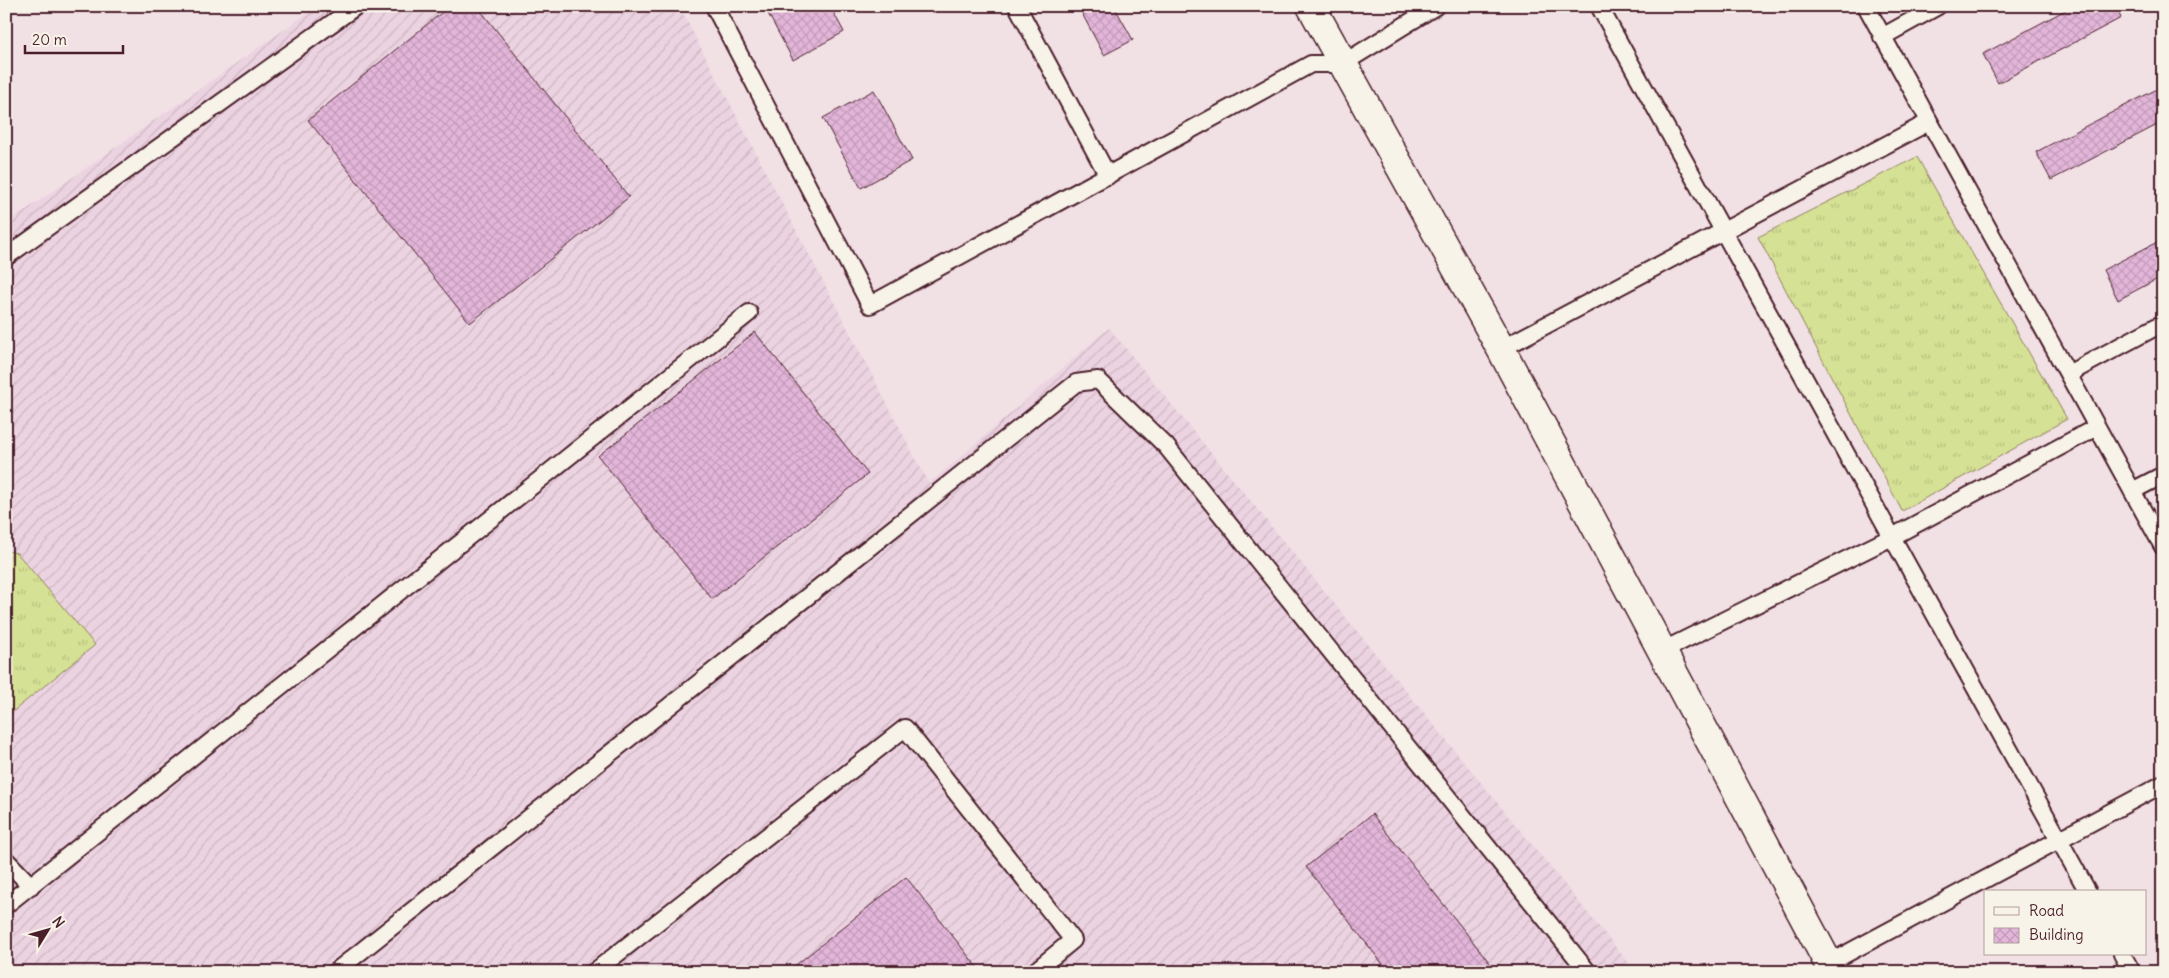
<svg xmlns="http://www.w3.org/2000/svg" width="2169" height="978" viewBox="0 0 2169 978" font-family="Delius,sans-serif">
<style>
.industrial{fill:url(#industrial-furrows)}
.grass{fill:url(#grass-tufts);stroke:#908060}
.building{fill:url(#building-cross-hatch);stroke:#4a1f2b}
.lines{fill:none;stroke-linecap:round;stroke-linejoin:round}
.service-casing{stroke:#4a1f2b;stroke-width:20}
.minor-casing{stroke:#4a1f2b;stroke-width:31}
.service{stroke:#f7f3e8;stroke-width:16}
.minor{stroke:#f7f3e8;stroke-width:28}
</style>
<defs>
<pattern id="industrial-furrows" width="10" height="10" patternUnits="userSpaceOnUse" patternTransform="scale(1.25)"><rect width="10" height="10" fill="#ecd3e1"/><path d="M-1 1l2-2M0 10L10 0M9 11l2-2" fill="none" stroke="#ccb5c1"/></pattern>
<pattern id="grass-tufts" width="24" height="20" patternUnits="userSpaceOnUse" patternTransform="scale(1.25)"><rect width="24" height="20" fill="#d5e194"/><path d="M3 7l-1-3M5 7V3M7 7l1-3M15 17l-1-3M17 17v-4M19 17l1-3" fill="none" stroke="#b8c180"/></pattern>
<pattern id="building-cross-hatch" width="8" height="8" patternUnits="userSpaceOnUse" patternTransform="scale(1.25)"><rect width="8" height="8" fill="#e2b5d9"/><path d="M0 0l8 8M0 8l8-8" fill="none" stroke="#c39bba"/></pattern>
</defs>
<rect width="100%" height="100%" fill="#f1e0e4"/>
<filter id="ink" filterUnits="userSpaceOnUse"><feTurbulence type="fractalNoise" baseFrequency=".02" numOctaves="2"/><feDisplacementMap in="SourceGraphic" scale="10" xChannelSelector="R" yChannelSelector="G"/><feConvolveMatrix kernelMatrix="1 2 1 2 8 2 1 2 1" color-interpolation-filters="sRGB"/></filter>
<g filter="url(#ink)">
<path class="industrial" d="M318 6H679L929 484 1109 328 1636 972H6V224Z"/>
<path class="grass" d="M1917 157 2067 419 1902 511 1758 237Z
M6 551 17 553 95 645 6 717Z"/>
<path class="building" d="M450 6H477L629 197 470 323 308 120Z
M764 6H830L844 32 793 60Z
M1078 6H1114L1133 40 1104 55Z
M2073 6H2115L2121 18 1998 83 1983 54Z
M2159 88 2163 95V122L2051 180 2036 152Z
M874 90 912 160 861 188 823 118Z
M2163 239V276L2118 300 2103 270Z
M755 332 868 474 712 599 598 456Z
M1372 814 1497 972H1389L1306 867Z
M906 877 981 972H787Z"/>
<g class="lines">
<defs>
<path id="service" d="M714 6 870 305 1311 64H1342L1436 6
M1017 6 1108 176
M1599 6 2088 892
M1866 6 2163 547
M1882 37 1938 6
M6 257 356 6
M1501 349 1929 122
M2068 374 2163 323
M2132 491 2163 475
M1662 651 1892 537 2097 427
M6 860 31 886
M6 905 749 313
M2122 954 2132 972
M1829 963 2163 784
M335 972 1076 383 1098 380 1166 446 1588 972
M594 972 905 728 1073 940 1034 972"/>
<path id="minor" d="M1311 6 1501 349 1833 972"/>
</defs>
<use href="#service" class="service-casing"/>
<use href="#minor" class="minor-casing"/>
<use href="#service" class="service"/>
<use href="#minor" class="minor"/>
</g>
</g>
<rect width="2169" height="978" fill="none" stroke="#f7f3e8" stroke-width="25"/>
<rect x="12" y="12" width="2144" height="953" fill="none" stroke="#4a1f2b" stroke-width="2" filter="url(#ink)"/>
<rect x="1984" y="890" width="162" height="65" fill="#f7f3e8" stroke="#b29e9c"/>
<rect x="1994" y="907" width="25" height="8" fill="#f7f3e8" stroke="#b29e9c"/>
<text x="2029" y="916" font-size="15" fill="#4a1f2b">Road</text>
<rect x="1994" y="928" width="25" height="15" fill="url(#building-cross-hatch)" stroke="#b29e9c"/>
<text x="2029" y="940" font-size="15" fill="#4a1f2b">Building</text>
<g transform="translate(48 930) rotate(53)" stroke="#f7f3e8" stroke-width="4" paint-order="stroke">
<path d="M0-4L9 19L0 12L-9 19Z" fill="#4a1f2b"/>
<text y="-8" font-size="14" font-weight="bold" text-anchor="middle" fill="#4a1f2b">N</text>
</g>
<path d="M25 45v8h98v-8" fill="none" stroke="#4a1f2b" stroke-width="2.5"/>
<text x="32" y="45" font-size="15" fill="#4a1f2b" stroke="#f7f3e8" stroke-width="4" paint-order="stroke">20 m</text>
</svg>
